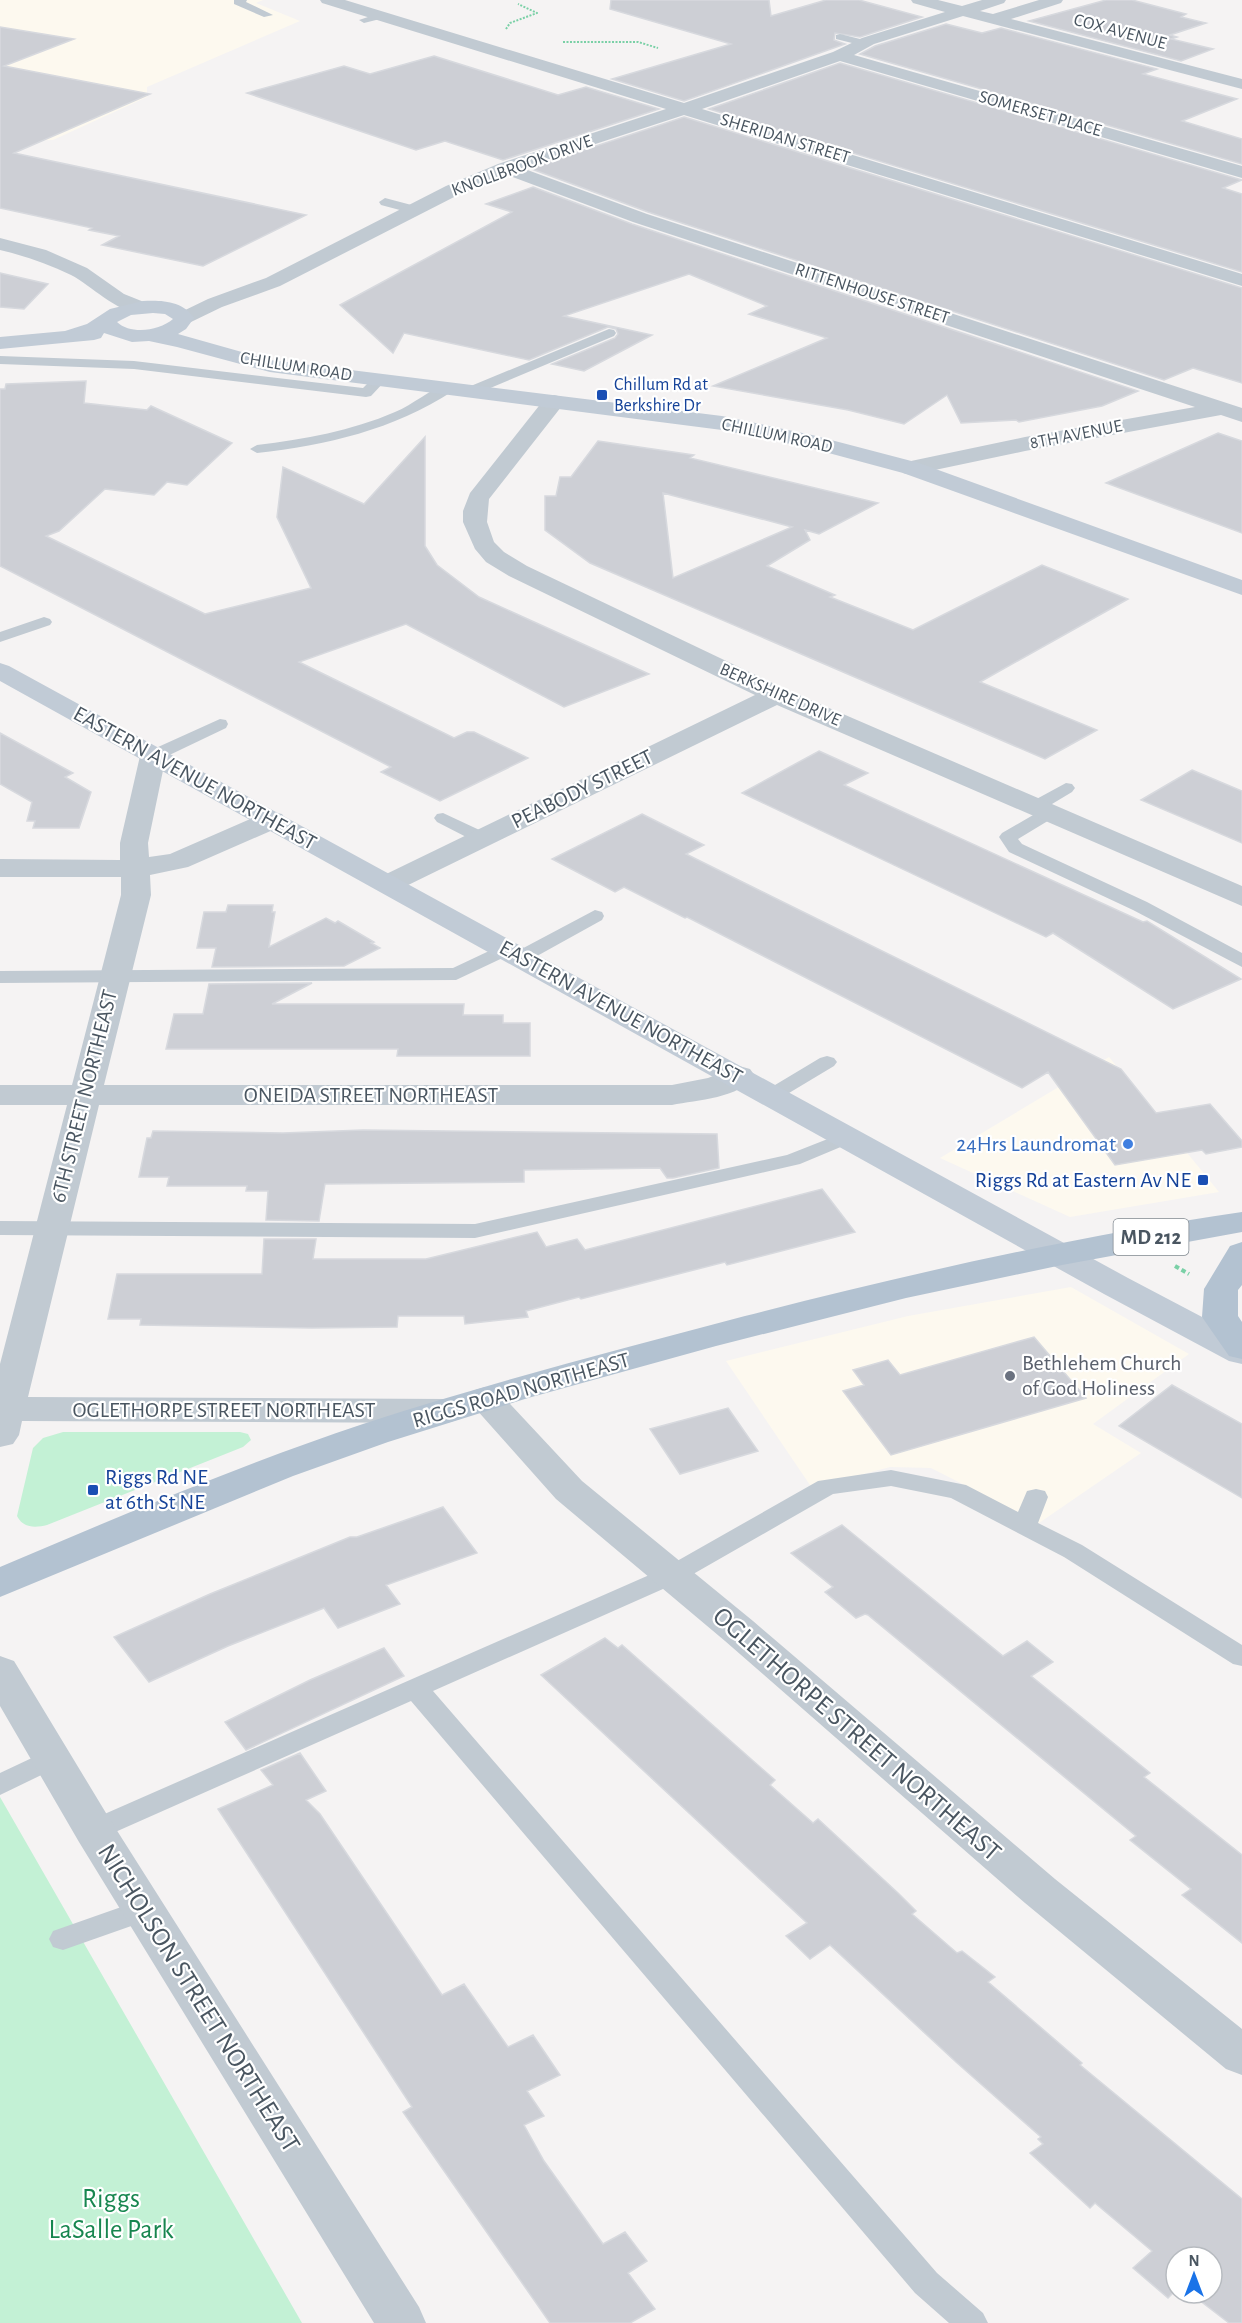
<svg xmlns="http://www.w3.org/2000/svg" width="1242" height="2323" viewBox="0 0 1242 2323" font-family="'Alegreya Sans',sans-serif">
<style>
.commercial{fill:#fdf9ef}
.green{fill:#c3f1d5}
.building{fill:#cdcfd5;stroke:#d7d9de;stroke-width:1.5;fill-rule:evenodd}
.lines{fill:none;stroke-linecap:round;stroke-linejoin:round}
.path-far1{stroke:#7ad0a6;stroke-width:2;stroke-dasharray:2 1.5;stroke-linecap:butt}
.path{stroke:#7ad0a6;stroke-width:4;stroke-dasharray:4.5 3;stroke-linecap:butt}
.lane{fill:#c1cad2;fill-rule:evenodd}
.street{fill:#c1cad2;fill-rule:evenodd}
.secondary{fill:#c1cbd6;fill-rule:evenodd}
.primary{fill:#b3c2d1;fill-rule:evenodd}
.transit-dot{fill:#1a4fb4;stroke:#fff;stroke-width:2}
.shop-dot{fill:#3f7fe0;stroke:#fff;stroke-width:2}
.worship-dot{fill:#6b7280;stroke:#fff;stroke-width:2}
.labels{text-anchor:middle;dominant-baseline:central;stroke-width:4.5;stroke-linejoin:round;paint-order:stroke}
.far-street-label{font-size:18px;fill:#4a5661;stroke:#fff}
.far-transit-label{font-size:18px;fill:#164399;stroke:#fff;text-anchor:start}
.shield{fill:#fff;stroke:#808990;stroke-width:1.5}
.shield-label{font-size:21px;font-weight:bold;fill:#4a5661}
.street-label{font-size:22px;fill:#4a5661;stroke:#fff}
.shop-label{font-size:22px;fill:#366cbe;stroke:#fff;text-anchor:end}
.transit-label{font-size:22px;fill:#164399;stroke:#fff;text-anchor:end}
.worship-label{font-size:22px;fill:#5b616d;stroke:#fff;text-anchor:start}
.near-street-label{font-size:27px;fill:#4a5661;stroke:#fff}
.near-park-label{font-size:27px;fill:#17864f;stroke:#fff}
</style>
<rect width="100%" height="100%" fill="#f5f3f3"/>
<path class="commercial" d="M0 0H263L256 3 300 21 147 87V97L53 140 17 141 0 139Z
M1109 1057 1219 1192 1070 1217 940 1158Z
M1071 1287 1189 1354 1093 1424 1141 1453 1039 1523 931 1468 890 1467 812 1488 726 1361 908 1316Z"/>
<path class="green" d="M63 1432H240L248 1434 251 1440 243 1447 47 1525C35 1528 23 1528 17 1516L33 1448 43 1438Z
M0 1797 302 2323H0Z"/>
<path class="building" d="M611 0H769L771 16 826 0H859L922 17 860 37 835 33 834 40 845 44 684 101 612 79 731 44 610 9Z
M1106 0H1132L1186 14 1181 17 1206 23 1170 35 1177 37 1171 39 1213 49 1181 61 1029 21Z
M946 24 982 33 1001 28 1157 69 1143 74 1237 99 1182 121 1242 139V164L860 54 875 46Z
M0 27 74 39 4 66 150 94 14 153 306 215 203 266 102 245 119 236 89 230 92 228 0 208Z
M434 56 558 95 586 87 659 109 503 160 445 141 416 150 247 93 344 66 370 74Z
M840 63 1242 180 1223 188 1242 194V272L709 109Z
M684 117 1242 288V383L1193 368 1164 380 648 212 529 168Z
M533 187 632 224 1138 391 1102 406 1019 422 1016 420 961 423 947 395 904 424 848 410 713 386 827 338 749 314 767 306 689 274 564 316 652 335 584 371 552 364 615 338 618 334 616 329 608 327 529 360 404 333 393 353 340 305 512 212 486 204Z
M0 273 48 284 24 309 0 307Z
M86 381 84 403 147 410 151 406 232 443 187 485 167 482 154 495 105 489 59 531 46 536 205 614 311 588 277 517 283 467 364 504 425 437V546L437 565 479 597 649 674 564 707 406 624 299 662 454 738 467 732H474L528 758 440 801 381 772 391 767 0 566V389H5L6 384Z
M1218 433 1242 441V533L1106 483Z
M598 441 694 455 690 458 878 503 819 534 805 530 810 540 767 566 835 595 830 597 913 630 1042 565 1128 599 980 682 1097 730 1045 759 590 563 545 530V496H556L560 477H571ZM663 493 792 527 673 578Z
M0 733 73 773 65 777 91 792 79 828H33L35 821H27L32 802 0 784Z
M819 751 868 773 844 785 1143 922 1147 921 1241 979 1173 1009 1053 933 1046 937 742 793Z
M1192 770 1242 791V843L1141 800Z
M642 814 704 845 686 854 1121 1069 1156 1113 1210 1104 1242 1141V1147L1206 1154 1202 1150 1115 1165 1048 1072 1022 1088 687 917 685 918 624 887 615 892 552 859Z
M228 905H273L272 912H275L269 947 326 918 335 923 338 921 374 942 371 943 380 948 344 966 212 967 216 948H197L204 912H226Z
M312 983 272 1004H464L463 1015H503V1023H530V1056H397L398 1049H166L174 1014H203L209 984Z
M363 1130 717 1134 719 1168 673 1178H667L660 1168 524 1170V1182L325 1184 319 1221 266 1220 268 1191H246L247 1186H167L169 1177H139L147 1138H151L153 1131 283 1133Z
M822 1189 855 1232 727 1265 725 1262 581 1299 579 1297 526 1311 528 1317 465 1324 464 1316H398L397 1327 312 1328 140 1325 141 1319H108L117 1274H262L264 1239H316L313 1259H426L537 1232 546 1247 577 1239 585 1250Z
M1034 1337 1086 1398 891 1455 843 1391 864 1385 853 1370 888 1360 900 1375Z
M1172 1385 1242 1424V1498L1119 1426Z
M728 1408 758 1451 680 1474 650 1429Z
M443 1507 477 1553 386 1585 400 1604 338 1628 324 1608 228 1646 149 1682 114 1637 210 1594 350 1537H357Z
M842 1525 1003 1656 1027 1641 1053 1662 1031 1676 1150 1773 1144 1777 1242 1855V1943L1182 1895 1191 1889 1130 1840 1136 1836 868 1615 865 1614 856 1618 825 1592 833 1587 791 1553Z
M605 1638 618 1648 622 1645 751 1759 775 1780 770 1785 813 1823 818 1819 898 1893 916 1911 912 1914 957 1953 962 1951 995 1977 988 1982 1082 2063 1080 2065 1242 2199V2323H1229L1190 2293H1212V2257H1176V2290L1168 2298 1133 2268 1152 2251 1095 2203 1090 2208 1030 2153 1043 2144 1038 2139 1041 2137 956 2062 830 1945 810 1959 786 1936 807 1923 541 1675Z
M384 1648 404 1676 246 1750 225 1722 310 1680Z
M300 1753 326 1791 306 1800 320 1814 442 1995 464 1984 508 2047 533 2035 560 2075 527 2091 544 2116 524 2125 544 2161 603 2244 625 2232 647 2261 628 2273 655 2309 630 2323H550L403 2112 412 2107 218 1809 273 1785 261 1770Z"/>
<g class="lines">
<path class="path-far1" d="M506 29 510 23 537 13 518 4
M563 42H638L658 48"/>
<path class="path" d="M1175 1266 1189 1274"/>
<path class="lane" d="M234 0H247L246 2 273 15 264 17 234 4Z
M380 13 384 14V18L364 23 359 20Z
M840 34 868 41 869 43 864 46 836 39V35Z
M385 198 419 207 421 210 415 214 381 205 379 202Z
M609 329 614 330 616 333 614 336 476 394H466L464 391 466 388Z
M0 356 134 361 363 388 374 377 379 376 386 380 371 396 366 397 134 369 0 364Z
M448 384 453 385 455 388 453 391C393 430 327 445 257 453L250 449 257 445C305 439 351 431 395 412 413 405 431 388 448 384Z
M44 617 50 619 52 622 50 625 0 642V632Z
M220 719 226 720 228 724 226 728 159 760H147L144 756 147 752Z
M1066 783 1072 784 1075 788 1072 792 1047 807 1056 808 1059 812 1056 816 1018 839 1022 844 1147 902 1242 953V967L1133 910 1009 852 999 837 1002 833 1040 811 1031 810 1028 806 1031 802Z
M443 813 488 834 491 838 488 842H476L437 822 434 818 437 814Z
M595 910 602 912 604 916 602 920 528 961H514L511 957 514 953Z
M506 943 513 945 515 949 513 953 456 980 0 983V971L453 968Z
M827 1056 834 1058 837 1062 834 1066 779 1099H765L762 1095 765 1091 820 1058Z
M848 1131 855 1133 858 1137 855 1141 800 1164 475 1238 0 1235V1221L475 1224 787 1155Z
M891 1470 966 1485 1018 1512 1027 1491 1036 1489 1045 1491 1048 1497 1038 1523 1082 1545 1242 1645V1666L1233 1664 1064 1557 951 1498 891 1486 833 1494 681 1581 433 1691 937 2273 983 2313 988 2323H949L915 2293 411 1701 104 1837 94 1840 84 1837 80 1830 84 1823 663 1569 818 1481Z
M51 1749 60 1752 64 1759 60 1766 0 1795V1773Z
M144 1899 154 1902 158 1910 154 1918 63 1950 53 1947 49 1939 53 1931Z"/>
<path class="street" d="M320 0H345L684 103 833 52 862 38 945 12 913 3 911 0H938L962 6 982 0H1006L1004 3 980 11 993 14 1039 0H1063L1061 3 1011 19 1242 79V89L963 16 874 44 854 55 1242 166V178L840 61 702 109 1242 274V286L684 115 522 168 647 214 1242 408V422L1221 415 1025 451 911 475 903 473 900 468 903 463 911 461 1025 437 1195 407 633 222 505 174 460 194 280 286 222 307 191 322 184 324 177 322 174 318 177 314 208 299 266 278 446 186 498 164 666 109 322 3Z
M0 238 46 250 87 268 124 294 149 304 152 308 149 312C122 319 93 286 71 275 48 264 25 256 0 250Z
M554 395 562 397 565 402 489 499 487 522 494 542 504 552 527 566 785 689 1242 886V906L777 705 398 890 388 893 378 890 374 884 378 878 755 695 509 576 486 562 475 549 463 522V511L470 493 546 397Z
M153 748 163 750 166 756 148 843 149 857 170 854 262 814 272 812 282 814 286 820 282 826 188 867 150 875 151 895 104 1085H672L708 1078 739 1066 750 1069 755 1076C740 1098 697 1100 672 1105H99L28 1397 447 1399 460 1403 465 1411 460 1419 447 1423 22 1421 19 1435 13 1444 0 1447V1364L67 1105H0V1085H72L121 895V877H0V859L120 860V843L140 756 143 750Z
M485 1387 498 1391 582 1481 753 1621 1055 1879 1242 2029V2075L1226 2069 1025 1903 725 1641 556 1499 467 1399 472 1391Z
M0 1656 14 1661 109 1818 419 2307 426 2323H374L79 1842 0 1706Z"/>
<path class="secondary" d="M143 301C162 300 183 301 194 318L186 329 178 334 270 360 722 416 812 435 919 463 1242 580V595L903 473 810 448 722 430 270 372 177 347 149 341 132 342 104 333 101 338 94 340 0 349V337L65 331 87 324 110 309ZM153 313 165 314 173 319C159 331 131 335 117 322L131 315Z
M0 663 9 666 1128 1278 1242 1338V1364L1229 1361 1104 1294 0 681Z"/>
<path class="primary" d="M1242 1212V1232L1062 1265 906 1298 716 1346 528 1398 388 1442 293 1476 0 1597V1567C120 1516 240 1465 363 1424 489 1383 617 1350 745 1316 909 1274 1075 1236 1242 1212Z
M1242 1242V1285L1238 1290V1316L1242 1322V1359L1229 1356 1202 1317 1204 1289 1230 1246Z"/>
</g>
<g class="transit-dot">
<rect x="596" y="389" width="12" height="12" rx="3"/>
<rect x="1197" y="1174" width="12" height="12" rx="3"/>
<rect x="87" y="1484" width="12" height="12" rx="3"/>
</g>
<circle class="shop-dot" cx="1128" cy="1144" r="6"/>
<circle class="worship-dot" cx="1010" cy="1376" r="6"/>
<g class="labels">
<g class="far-street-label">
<text transform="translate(1120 32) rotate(15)">COX AVENUE</text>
<text transform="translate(1040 114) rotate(16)">SOMERSET PLACE</text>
<text transform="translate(785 139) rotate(17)">SHERIDAN STREET</text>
<text transform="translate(522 166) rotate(-20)">KNOLLBROOK DRIVE</text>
<text transform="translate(872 294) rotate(18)">RITTENHOUSE STREET</text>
<text transform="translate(296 367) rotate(9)">CHILLUM ROAD</text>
<text transform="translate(1076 435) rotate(-11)">8TH AVENUE</text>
<text transform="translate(777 436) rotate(12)">CHILLUM ROAD</text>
<text transform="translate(780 695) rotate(24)">BERKSHIRE DRIVE</text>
</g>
<g class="far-transit-label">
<text x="614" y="385">Chillum Rd at<tspan x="614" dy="21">Berkshire Dr</tspan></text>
</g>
<rect class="shield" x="1113.5" y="1219" width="75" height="36" rx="4.5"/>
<g class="shield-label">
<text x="1151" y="1237">MD 212</text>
</g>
<g class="street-label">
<text transform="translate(195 778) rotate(29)">EASTERN AVENUE NORTHEAST</text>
<text transform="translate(582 789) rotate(-26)">PEABODY STREET</text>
<text transform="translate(621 1012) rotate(29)">EASTERN AVENUE NORTHEAST</text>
<text x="371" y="1095">ONEIDA STREET NORTHEAST</text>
<text transform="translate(84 1096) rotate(-76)">6TH STREET NORTHEAST</text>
<text transform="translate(521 1390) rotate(-16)">RIGGS ROAD NORTHEAST</text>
<text x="224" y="1410">OGLETHORPE STREET NORTHEAST</text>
</g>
<g class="shop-label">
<text x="1116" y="1144">24Hrs Laundromat</text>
</g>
<g class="transit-label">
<text x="1191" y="1180">Riggs Rd at Eastern Av NE</text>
<text x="105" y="1477" text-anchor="start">Riggs Rd NE<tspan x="105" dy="25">at 6th St NE</tspan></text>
</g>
<g class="worship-label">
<text x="1022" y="1363">Bethlehem Church<tspan x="1022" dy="25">of God Holiness</tspan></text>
</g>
<g class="near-street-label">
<text transform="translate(857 1734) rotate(41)">OGLETHORPE STREET NORTHEAST</text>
<text transform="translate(199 1998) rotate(58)">NICHOLSON STREET NORTHEAST</text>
</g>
<g class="near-park-label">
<text x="111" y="2198">Riggs<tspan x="111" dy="31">LaSalle Park</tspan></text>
</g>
</g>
<g transform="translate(1194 2275)"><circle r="28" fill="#ffffff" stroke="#b7bbc0" stroke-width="1.5"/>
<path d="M0-4.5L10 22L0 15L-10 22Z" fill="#1a73e8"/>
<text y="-9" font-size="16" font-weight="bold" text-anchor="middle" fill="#4a5661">N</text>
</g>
</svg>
